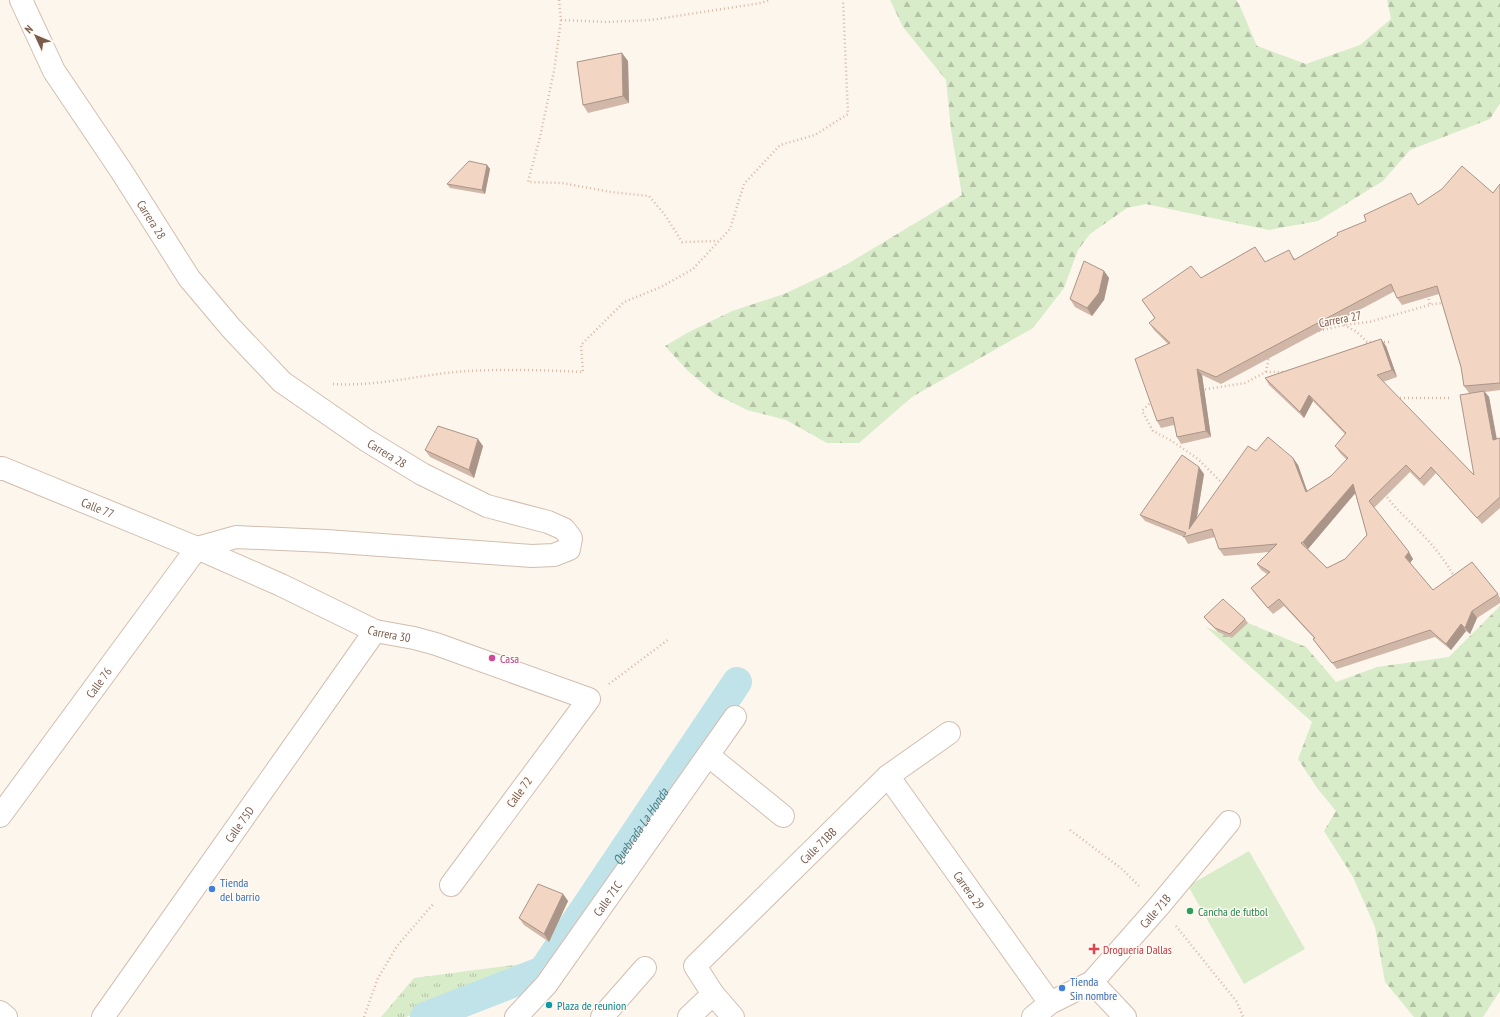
<svg xmlns="http://www.w3.org/2000/svg" width="1500" height="1017" viewBox="0 0 1500 1017" font-family="'PT Sans Narrow',sans-serif">
<style>
.grass{fill:url(#grass-tufts)}
.forest{fill:url(#forest-firs)}
.garden{fill:#d8ecc9}
.lines{fill:none;stroke-linecap:round;stroke-linejoin:round}
.canal{stroke:#bfe3e8;stroke-width:30}
.minor-casing{stroke:#d1beb0;stroke-width:24}
.path{stroke:#d9b8a5;stroke-width:2.5;stroke-dasharray:1 3;stroke-linecap:butt}
.minor{stroke:#fff;stroke-width:22}
.wall{fill:#d1b7a8;fill-rule:evenodd}
.shaded-wall{fill:#aa9588}
.building{fill:#f3d5c3;stroke:#aa9588;fill-rule:evenodd}
.hotel-dot{fill:#d1479c;stroke:#fffaf3;stroke-width:1.5}
.shop-dot{fill:#3f7fe0;stroke:#fffaf3;stroke-width:1.5}
.leisure-dot{fill:#2e9e5b;stroke:#fffaf3;stroke-width:1.5}
.health-dot{fill:#e0444e;stroke:#fffaf3;stroke-width:1.5}
.culture-dot{fill:#0f9aa8;stroke:#fffaf3;stroke-width:1.5}
.labels{text-anchor:middle;dominant-baseline:central;stroke-width:3;stroke-linejoin:round;paint-order:stroke}
.street-label{font-size:12px;fill:#7a5c4d;stroke:#fffaf3}
.hotel-label{font-size:12px;fill:#b23c85;stroke:#fffaf3;text-anchor:start}
.shop-label{font-size:12px;fill:#366cbe;stroke:#fffaf3;text-anchor:start}
.leisure-label{font-size:12px;fill:#27864d;stroke:#fffaf3;text-anchor:start}
.health-label{font-size:12px;fill:#be3a42;stroke:#fffaf3;text-anchor:start}
.culture-label{font-size:12px;fill:#0d838f;stroke:#fffaf3;text-anchor:start}
.water-label{font-size:13px;font-style:italic;fill:#437c86;stroke:#fffaf3}
</style>
<defs>
<pattern id="grass-tufts" width="24" height="20" patternUnits="userSpaceOnUse"><rect width="24" height="20" fill="#d8ecc9"/><path d="M3 7l-1-3M5 7V3M7 7l1-3M15 17l-1-3M17 17v-4M19 17l1-3" fill="none" stroke="#b4c2a5"/></pattern>
<pattern id="forest-firs" width="22" height="20" patternUnits="userSpaceOnUse"><rect width="22" height="20" fill="#d8ecc9"/><path d="M5 1l3.5 6h-7zM16 11l3.5 6h-7z" fill="#b4c2a5"/></pattern>
</defs>
<rect width="100%" height="100%" fill="#fdf6ec"/>
<path class="grass" d="M530 963 406 1017H381L414 978Z"/>
<path class="forest" d="M890 0H1236L1239 4 1257 46 1306 64 1360 45 1391 19 1387 0H1500V103L1490 119 1410 150 1383 181 1318 221 1269 230 1146 204 1127 208 1090 234 1078 250 1064 288 1033 328 912 397 859 443H827L786 420 747 410 715 394 688 371 665 346 687 333 732 311 784 294 844 266 962 195 951 130 946 80 903 27Z
M1500 606V991L1483 1017H1414L1385 982 1375 927 1353 877 1324 831 1336 811 1317 788 1298 759 1312 722 1206 627 1232 638 1248 623 1306 647 1336 682 1377 667 1449 657Z"/>
<path class="garden" d="M1249 851 1305 949 1244 984 1188 886Z"/>
<g class="lines">
<path class="canal" id="s1" d="M425 1017 543 971 737 682"/>
<defs>
<g id="minor">
<path id="s2" d="M21 0 54 71 122 172 189 278 231 328 282 382 366 440 422 474 487 506 548 522 564 529 571 538 569 549 554 555 532 556 326 541 236 537 197 548"/>
<path id="s3" d="M0 469 2 468 197 548 281 585 375 631 414 638 436 644 589 699 451 885"/>
<path d="M709 756 783 816"/>
<path id="s4" d="M888 776 1050 1003"/>
<path id="s5" d="M0 816 197 548"/>
<path d="M1092 982 1125 1017"/>
<path d="M0 1012 6 1017"/>
<path id="s6" d="M103 1017 375 631"/>
<path id="s7" d="M516 1017 546 985 735 717"/>
<path d="M602 1017 645 968"/>
<path d="M689 1017 713 994"/>
<path id="s8" d="M733 1017 713 994 695 966 888 776 949 733"/>
<path id="s9" d="M1033 1017 1050 1003 1092 982 1159 906 1229 822"/>
</g>
</defs>
<use href="#minor" class="minor-casing"/>
<path class="path" d="M559 0 561 20 607 22 651 20 761 3 769 0
M561 20 554 71 540 137 528 182 562 183 611 192 649 196 665 215 682 242 718 241
M1428 295 1430 305
M1344 325 1357 332 1367 342H1375
M1319 331 1344 325 1369 322 1433 304 1444 303
M1380 342H1391
M1266 372 1269 357
M333 384C378 387 422 374 467 371 505 369 544 370 583 372L581 345 624 302 661 287 693 269 730 229 744 184 780 145 815 135 848 114 843 0
M1201 390 1245 383 1266 372H1286
M1396 398H1450
M1152 401 1142 411 1153 431 1172 441 1198 459 1224 485
M1385 494C1394 508 1408 519 1419 531 1433 545 1445 560 1455 578
M609 684 669 639
M1070 830 1122 869 1140 887
M1176 926 1237 1002 1243 1017
M364 1017 378 978 397 946 434 903"/>
<use href="#minor" class="minor"/>
</g>
<path class="wall" d="M628 61 629 103 588 113 583 105Z
M487 165 490 169 485 194 450 188 447 184Z
M1500 184V390L1485 392 1489 397 1497 439 1500 438V508L1482 524 1436 473 1424 486 1410 472 1374 508 1413 559 1410 563 1433 590 1498 594 1500 598V603L1477 618 1470 634 1466 631 1451 650 1435 637 1337 669 1318 646 1313 639 1314 638 1284 606 1273 614 1256 595 1251 588 1267 574 1261 570 1257 564 1269 552 1224 556 1219 549 1215 537 1188 544 1184 537 1145 521 1140 515 1204 474 1197 518 1256 451 1293 458 1298 465 1307 491 1331 476 1347 460 1340 453 1335 446 1345 434 1313 401 1304 418 1269 385 1265 378 1381 339 1386 346 1397 377 1383 382 1474 475 1472 393H1469L1464 386 1461 367 1439 294 1402 305 1397 298 1395 291 1221 384 1202 375 1211 437 1181 444 1177 437 1174 425 1161 428 1157 421 1168 344 1154 330 1149 323 1155 318 1142 300 1201 278 1255 247 1265 262 1293 257 1295 259 1419 205 1493 193ZM1355 493 1367 535 1345 559 1327 568 1308 549Z
M1104 271 1109 278 1104 300 1092 316 1075 307 1070 299Z
M483 446 474 478 430 457 425 450Z
M1204 617 1245 619 1248 623 1232 638 1218 632 1207 621Z
M563 894 568 901 549 942 524 925 519 918Z"/>
<path class="shaded-wall" d="M622 53 628 61 629 103 623 96Z
M487 165 490 169 485 194 482 190Z
M1104 271 1109 278 1104 300 1092 316 1087 308Z
M1381 339 1386 346 1397 377 1392 370Z
M1197 369 1202 375 1211 437 1206 431Z
M1484 391 1489 397 1498 447 1493 440Z
M1309 395 1313 401 1304 418 1300 412Z
M478 439 483 446 474 478 469 470Z
M1293 458 1298 465 1310 499 1306 492Z
M1199 467 1204 474 1194 534 1189 529Z
M1353 484 1358 490 1308 549 1303 542Z
M1409 552 1413 559 1410 563 1405 557Z
M1472 611 1477 618 1470 634 1465 628Z
M1461 624 1466 631 1451 650 1446 644Z
M563 894 568 901 549 942 544 934Z"/>
<path class="building" d="M622 53 623 96 583 105 577 62Z
M469 161 487 165 482 190 447 184Z
M1462 166 1493 193 1500 184V383L1464 386 1461 367 1437 286 1397 298 1391 284 1216 377 1197 369 1206 431 1177 437 1173 417 1157 421 1135 359 1170 343 1149 323 1155 318 1142 300 1191 266 1201 278 1255 247 1265 262 1289 250 1294 260 1338 235 1337 233 1366 221 1364 215 1411 193 1418 205 1442 189Z
M1084 261 1104 271 1099 293 1087 308 1070 299Z
M1381 339 1392 370 1377 375 1474 475 1460 395 1484 391 1493 440 1500 438V497L1477 518 1431 467 1420 479 1406 465 1369 501 1409 552 1405 557 1433 590 1472 562 1498 594 1472 611 1465 628 1461 624 1446 644 1430 630 1332 663 1313 639 1315 638 1279 599 1268 608 1251 588 1270 572 1257 564 1277 544 1219 549 1212 529 1183 537 1186 533 1140 515 1182 455 1199 467 1189 529 1248 446 1256 451 1268 437 1293 458 1306 492 1331 476 1348 458 1335 446 1346 433 1309 395 1300 412 1265 378ZM1353 484 1367 535 1345 559 1327 568 1301 543 1303 542Z
M438 426 478 439 469 470 425 450Z
M1223 599 1245 619 1230 634 1215 628 1204 617Z
M538 884 563 894 544 934 519 918Z"/>
<circle class="hotel-dot" cx="492" cy="658" r="4"/>
<g class="shop-dot">
<circle cx="212" cy="889" r="4"/>
<circle cx="1062" cy="988" r="4"/>
</g>
<circle class="leisure-dot" cx="1190" cy="911" r="4"/>
<path class="health-dot" d="M1092 943h4v4h4v4h-4v4h-4v-4h-4v-4h4z"/>
<circle class="culture-dot" cx="549" cy="1005" r="4"/>
<g class="labels">
<g class="street-label">
<text stroke="none"><textPath href="#s2" startOffset="256">Carrera 28</textPath></text>
<text transform="translate(1340 319) rotate(-11)">Carrera 27</text>
<text stroke="none"><textPath href="#s2" startOffset="592">Carrera 28</textPath></text>
<text stroke="none"><textPath href="#s3" startOffset="106">Calle 77</textPath></text>
<text stroke="none"><textPath href="#s3" startOffset="424">Carrera 30</textPath></text>
<text stroke="none"><textPath href="#s5" startOffset="166">Calle 76</textPath></text>
<text transform="translate(519 792) rotate(-54)">Calle 72</text>
<text stroke="none"><textPath href="#s6" startOffset="236">Calle 75D</textPath></text>
<text stroke="none"><textPath href="#s8" startOffset="236">Calle 71BB</textPath></text>
<text stroke="none"><textPath href="#s4" startOffset="140">Carrera 29</textPath></text>
<text stroke="none"><textPath href="#s7" startOffset="150">Calle 71C</textPath></text>
<text stroke="none"><textPath href="#s9" startOffset="164">Calle 71B</textPath></text>
</g>
<g class="hotel-label">
<text x="500" y="658">Casa</text>
</g>
<g class="shop-label">
<text x="220" y="882">Tienda<tspan x="220" dy="14">del barrio</tspan></text>
<text x="1070" y="981">Tienda<tspan x="1070" dy="14">Sin nombre</tspan></text>
</g>
<g class="leisure-label">
<text x="1198" y="911">Cancha de futbol</text>
</g>
<g class="health-label">
<text x="1103" y="949">Drogueria Dallas</text>
</g>
<g class="culture-label">
<text x="557" y="1005">Plaza de reunion</text>
</g>
<g class="water-label">
<text stroke="none"><textPath href="#s1" startOffset="301">Quebrada La Honda</textPath></text>
</g>
</g>
<g transform="translate(36 36) rotate(314)" stroke="#fffaf3" stroke-width="3" paint-order="stroke">
<path d="M0-3L7 15L0 10L-7 15Z" fill="#7a5c4d"/>
<text y="-6" font-size="11" font-weight="bold" text-anchor="middle" fill="#7a5c4d">N</text>
</g>
</svg>
